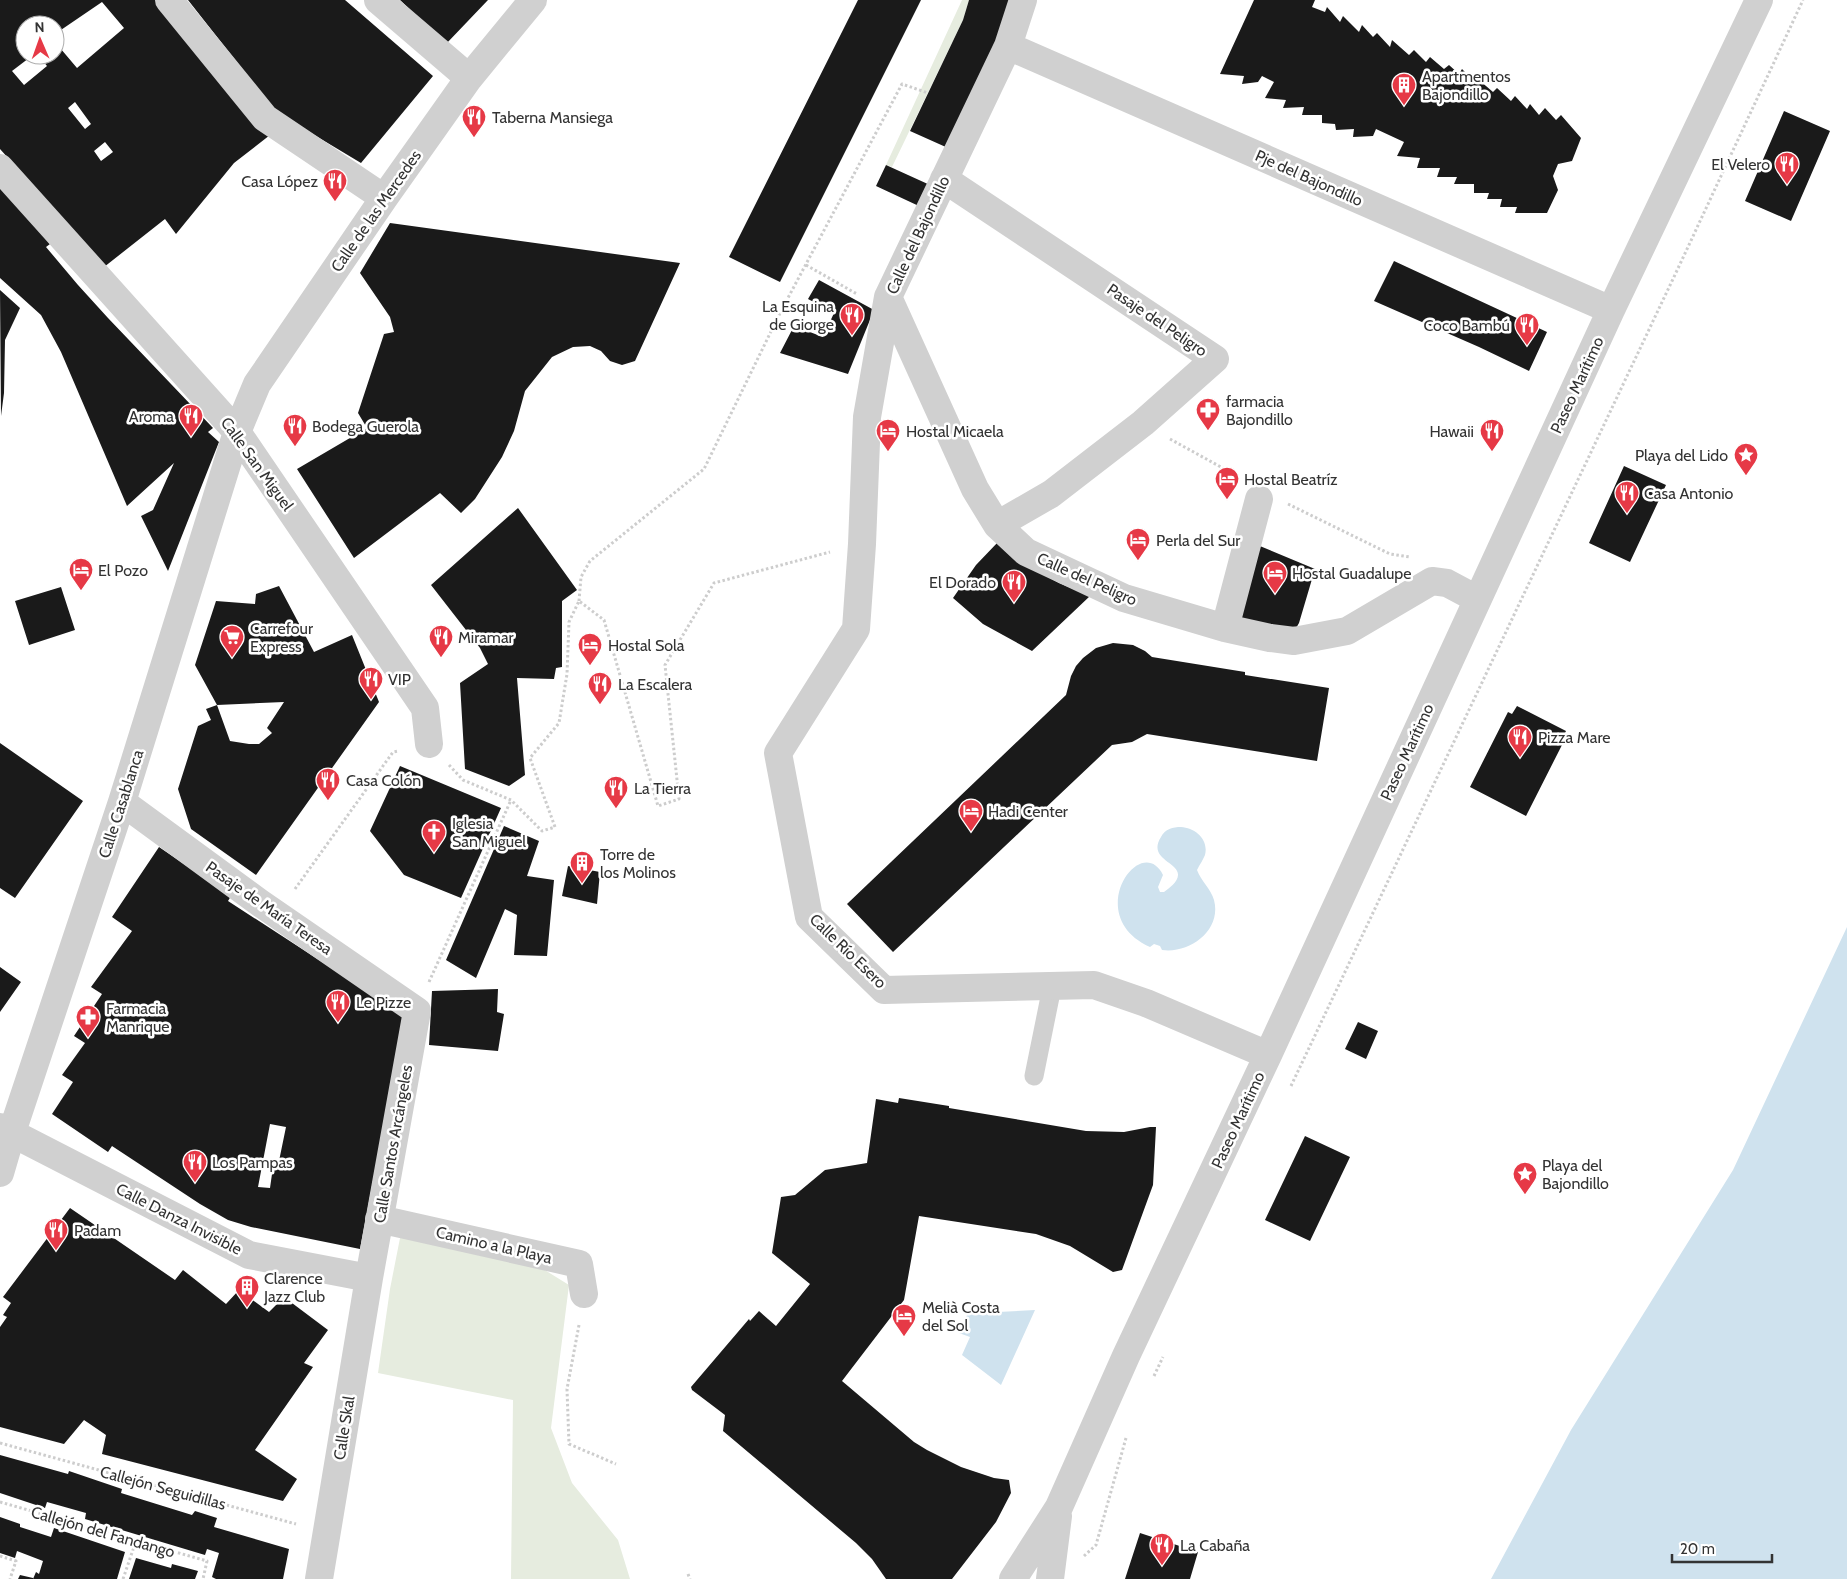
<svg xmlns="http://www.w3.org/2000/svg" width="1847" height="1579" viewBox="0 0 1847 1579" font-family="Cabin,sans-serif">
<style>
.green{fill:#e6ecdf}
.water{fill:#cfe2ee}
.building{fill:#1a1a1a;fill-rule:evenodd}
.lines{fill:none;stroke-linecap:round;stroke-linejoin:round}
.path{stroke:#cdcdcd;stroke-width:3;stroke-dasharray:2.5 2.5;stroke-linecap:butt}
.lane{stroke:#d0d0d0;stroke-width:19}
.street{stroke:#d0d0d0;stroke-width:28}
.labels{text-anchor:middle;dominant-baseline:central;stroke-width:5;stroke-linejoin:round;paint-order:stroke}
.poi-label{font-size:16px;fill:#333;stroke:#fff;text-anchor:start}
.street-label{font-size:16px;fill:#333;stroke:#fff}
</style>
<rect width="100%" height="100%" fill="#fff"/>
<path class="green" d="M962 0H969L963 20 892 167 886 165Z
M401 1233 535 1264 569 1285 551 1428 572 1483 618 1540 630 1579H511L513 1400 378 1373 390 1289Z"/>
<path class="water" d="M1181 827C1195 828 1209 839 1205 855 1203 860 1200 864 1197 870 1201 881 1211 889 1214 900 1222 930 1190 954 1162 950L1160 946 1154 944 1150 947C1081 916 1141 831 1163 875L1158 887 1160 892H1164C1169 888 1178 882 1178 875 1179 862 1147 859 1161 837 1165 829 1173 827 1181 827Z
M1847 927V1579H1491L1571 1430 1733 1170Z
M971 1306 998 1312 1035 1310 1001 1385 962 1355 970 1337 959 1333Z"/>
<path class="building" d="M0 0H156L270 135 234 163 176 234 165 219 99 271 27 179 0 149ZM102 2 124 28 77 68 55 42V55H38L47 66 24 85 12 71 33 55H25V25H55V34ZM75 102 91 124 85 129 68 108ZM105 142 113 152 101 161 94 151Z
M188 0H345L433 76 361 163 276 112Z
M400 0H488L446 44Z
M858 0H921L780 282 729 257Z
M969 0H1015L948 148 910 131 963 20Z
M1254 0H1315L1312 7 1325 12 1327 7 1340 22 1343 16 1359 32 1362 25 1373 37 1377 33 1390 47 1392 40 1409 55 1414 50 1426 62 1430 57 1444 69 1449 65 1459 74 1462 69 1477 84 1479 80 1493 92 1497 88 1511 101 1515 96 1527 109 1530 104 1539 115 1545 108 1556 120 1561 115 1581 138 1572 161 1558 164 1553 176 1558 190 1547 213H1515L1517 207H1500L1502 199H1487L1489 193H1474V184H1454L1457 177H1437L1440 168H1417L1420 158 1397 156 1404 142 1376 129 1373 136 1353 137 1354 129 1336 130 1335 124 1322 123V115H1302L1304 107 1283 108 1286 100 1265 98 1274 82 1262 76 1258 82 1242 84 1244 76 1220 74Z
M1784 111 1830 131 1791 221 1745 201Z
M886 165 930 185 921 207 876 186Z
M0 181 50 244 46 247 78 285 108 318 213 428 208 432 219 442 168 571 141 516 153 510 174 463 127 506 61 352 41 315 0 278Z
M390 223 680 263 635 361 622 365 610 361 601 351 590 346 573 347 552 357 525 391 514 431 502 457 475 499 461 513 440 493 354 558 297 469 367 428 358 413 384 334 394 332 390 317 360 273Z
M1394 261 1547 332 1529 371 1479 347 1374 301Z
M819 280 874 310 848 374 780 353 794 326 823 337 834 313 808 299Z
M0 290 20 308 5 340 4 393 1 416Z
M1624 466 1666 485 1630 562 1589 543Z
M518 508 577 590 562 601V667L556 668 554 679 517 678 525 775 509 786 465 769 460 683 488 664 480 648 431 585Z
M998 542 1017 560 1059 583 1090 596 1032 651 983 624 953 598 976 565Z
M1255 544 1315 569 1299 623 1295 630 1236 618Z
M279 586 314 652 352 635 379 702 256 875 191 829 178 789 198 726 211 720 206 709 217 705 195 665 216 601 255 604 256 594ZM284 702 267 728 272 733 259 744H249L230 741 217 705Z
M61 587 75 630 29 645 15 601Z
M1113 643 1133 645 1145 651 1152 657 1245 672V675L1329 688 1317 761 1147 734 1132 742 1112 745 893 952 847 904 1066 695 1071 676 1076 666 1083 658 1096 648Z
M1517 706 1566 731 1562 739 1564 741 1526 816 1470 787 1508 712 1512 714Z
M0 743 83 801 15 898 0 888Z
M400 766 501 808 461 898 404 875 370 831Z
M504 826 539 841 527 876 554 880 547 956 514 955 517 915 505 909 476 978 446 960Z
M159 847 231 896 228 901 339 973 405 1012 360 1249 251 1227 228 1220 200 1204 112 1146 108 1152 52 1114 73 1082 62 1075 85 1043 74 1036 102 994 91 987 132 931 112 917ZM270 1124 286 1127 279 1161 274 1160 270 1188 258 1187Z
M568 866 600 872 597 904 562 896Z
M0 967 21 982 0 1012Z
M498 989 497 1012 504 1014 498 1051 429 1045 432 991Z
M1358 1022 1378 1031 1366 1059 1345 1049Z
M899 1098 949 1106V1108L1086 1131 1124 1132 1150 1127H1156L1153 1185 1122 1270 1113 1272 1070 1246 1036 1234 919 1216 904 1300 842 1381 914 1442 927 1450 961 1467 994 1478 1009 1480 1011 1493 996 1522 952 1579H886L872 1559 856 1543 723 1431 725 1415 692 1390 691 1387 749 1319 750 1321 759 1311 776 1326 810 1284 772 1253 781 1197 795 1195 825 1170 867 1163 876 1099 898 1103Z
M1305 1136 1350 1157 1310 1241 1265 1220Z
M70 1208 175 1280 183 1270 226 1304 239 1290 269 1312 284 1297 328 1330 304 1363 313 1367 255 1450 297 1479 283 1501 102 1454 106 1435 84 1420 64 1444 0 1427V1327L7 1317 3 1315 11 1303 3 1297Z
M0 1455 68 1474 69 1471 122 1489 121 1493 192 1515 195 1511 217 1518 214 1527 289 1549 283 1579H216L212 1577 219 1553 207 1549 205 1555 85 1519 86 1513 47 1502 45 1508 0 1493Z
M0 1517 20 1524V1527L51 1537 54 1528 125 1552 117 1579H33L36 1572 39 1574 43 1561 17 1551 15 1558 0 1553Z
M1140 1533 1198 1552 1190 1579H1125Z
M136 1558 171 1568 172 1564 198 1571 195 1579H129Z
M20 1575 33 1578V1579H18Z"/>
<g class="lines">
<path class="path" d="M806 265 857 294
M1170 439 1239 477
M1288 504 1390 554 1410 557
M579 601 581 577 590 561 704 469 781 311 902 84 928 93
M449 765 463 780 511 800 542 831 555 827 530 758 559 723 567 674 569 622 579 601 604 620 658 806 679 799 665 665 714 583 830 552
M295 889 393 752 398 751
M429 982 511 800
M1291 1086 1681 262 1803 0
M579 1325 567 1389 569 1444 616 1464
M1154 1376 1163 1357
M0 1443 296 1524
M0 1502 207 1561 203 1579
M0 1556 16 1561 10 1579
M1084 1556 1096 1545 1126 1438
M688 1574 690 1579
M123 1579 136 1541"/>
<path class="lane" d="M1034 1076 1052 987"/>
<path class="street" d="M169 0 265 118 384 198
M378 0 469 78
M1023 0 1008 46 888 297 867 417 862 544 856 629 778 753 809 917 884 990 1094 985 1146 1003 1268 1055
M1008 46 1611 310
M0 168 237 432 425 708 429 744
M944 179 1215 359 1143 423 1051 494 997 525
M888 297 975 489 997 525 1026 552 1124 598 1225 628 1270 638 1294 641 1347 631 1432 581 1447 583 1477 599
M1225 628 1259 499
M122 802 260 903 417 1011 369 1278 319 1579
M0 1127 249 1255 369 1278
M0 1173 12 1132 122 802 237 432 257 384 384 198 469 78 533 0
M379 1219 579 1264 584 1294
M1013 1579 1059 1507 1126 1356 1268 1055 1611 310 1759 0
M1050 1579 1058 1516"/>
</g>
<defs>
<symbol id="building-pin" viewBox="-11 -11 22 30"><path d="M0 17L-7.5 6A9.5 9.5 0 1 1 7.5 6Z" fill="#e63946" stroke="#fff"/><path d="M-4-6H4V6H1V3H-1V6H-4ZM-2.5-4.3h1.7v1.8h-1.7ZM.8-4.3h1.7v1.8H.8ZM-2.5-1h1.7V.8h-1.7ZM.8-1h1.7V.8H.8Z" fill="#fff"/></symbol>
<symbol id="restaurant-pin" viewBox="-11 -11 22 30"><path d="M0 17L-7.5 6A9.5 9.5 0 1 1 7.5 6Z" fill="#e63946" stroke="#fff"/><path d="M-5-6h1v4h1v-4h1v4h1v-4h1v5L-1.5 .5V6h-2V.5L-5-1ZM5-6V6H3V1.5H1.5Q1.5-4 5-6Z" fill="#fff"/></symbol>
<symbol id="pharmacy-pin" viewBox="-11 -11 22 30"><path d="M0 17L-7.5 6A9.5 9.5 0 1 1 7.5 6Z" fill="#e63946" stroke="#fff"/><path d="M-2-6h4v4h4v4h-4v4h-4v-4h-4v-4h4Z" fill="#fff"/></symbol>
<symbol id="hotel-pin" viewBox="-11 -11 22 30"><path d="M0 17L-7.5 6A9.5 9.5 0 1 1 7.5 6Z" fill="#e63946" stroke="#fff"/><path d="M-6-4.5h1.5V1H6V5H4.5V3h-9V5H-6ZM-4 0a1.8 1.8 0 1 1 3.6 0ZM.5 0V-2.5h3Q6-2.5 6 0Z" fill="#fff"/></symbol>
<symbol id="sight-pin" viewBox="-11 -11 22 30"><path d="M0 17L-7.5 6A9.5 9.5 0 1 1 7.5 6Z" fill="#e63946" stroke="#fff"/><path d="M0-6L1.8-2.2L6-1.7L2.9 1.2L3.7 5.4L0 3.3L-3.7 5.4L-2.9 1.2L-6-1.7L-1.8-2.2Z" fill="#fff"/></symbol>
<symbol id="supermarket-pin" viewBox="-11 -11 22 30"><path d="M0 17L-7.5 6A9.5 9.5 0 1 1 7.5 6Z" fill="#e63946" stroke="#fff"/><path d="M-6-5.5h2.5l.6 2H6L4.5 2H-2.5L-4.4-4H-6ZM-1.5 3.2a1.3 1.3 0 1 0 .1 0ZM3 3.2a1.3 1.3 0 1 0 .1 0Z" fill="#fff"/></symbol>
<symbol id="church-pin" viewBox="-11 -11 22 30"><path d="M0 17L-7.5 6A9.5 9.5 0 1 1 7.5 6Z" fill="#e63946" stroke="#fff"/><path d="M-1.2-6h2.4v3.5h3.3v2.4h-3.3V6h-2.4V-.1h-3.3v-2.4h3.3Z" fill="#fff"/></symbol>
</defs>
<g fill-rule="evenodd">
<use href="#building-pin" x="1390" y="71" width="28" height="38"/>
<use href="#restaurant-pin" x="460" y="103" width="28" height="38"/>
<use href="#restaurant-pin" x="1773" y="150" width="28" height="38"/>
<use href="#restaurant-pin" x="321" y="167" width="28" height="38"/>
<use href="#restaurant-pin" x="838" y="301" width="28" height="38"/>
<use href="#restaurant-pin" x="1513" y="311" width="28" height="38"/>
<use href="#pharmacy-pin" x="1194" y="396" width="28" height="38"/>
<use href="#restaurant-pin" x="177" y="402" width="28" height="38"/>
<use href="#restaurant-pin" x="281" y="412" width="28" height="38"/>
<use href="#hotel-pin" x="874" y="417" width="28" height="38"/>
<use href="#restaurant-pin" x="1478" y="417" width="28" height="38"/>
<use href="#sight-pin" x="1732" y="441" width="28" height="38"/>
<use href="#hotel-pin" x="1213" y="465" width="28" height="38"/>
<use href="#restaurant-pin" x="1613" y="479" width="28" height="38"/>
<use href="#hotel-pin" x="1124" y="526" width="28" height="38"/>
<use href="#hotel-pin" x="67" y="556" width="28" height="38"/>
<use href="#hotel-pin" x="1261" y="559" width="28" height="38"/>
<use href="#restaurant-pin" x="1000" y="568" width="28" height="38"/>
<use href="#supermarket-pin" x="218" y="623" width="28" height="38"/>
<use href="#restaurant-pin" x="427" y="623" width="28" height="38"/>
<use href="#hotel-pin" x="576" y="631" width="28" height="38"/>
<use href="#restaurant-pin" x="357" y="665" width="28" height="38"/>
<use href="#restaurant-pin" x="586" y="670" width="28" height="38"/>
<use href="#restaurant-pin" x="1506" y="723" width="28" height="38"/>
<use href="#restaurant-pin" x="314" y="766" width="28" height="38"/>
<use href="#restaurant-pin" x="602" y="774" width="28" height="38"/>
<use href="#hotel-pin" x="957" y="797" width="28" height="38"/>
<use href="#church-pin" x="420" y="818" width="28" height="38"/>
<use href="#building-pin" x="568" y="849" width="28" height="38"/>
<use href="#restaurant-pin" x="324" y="988" width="28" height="38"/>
<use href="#pharmacy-pin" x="74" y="1003" width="28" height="38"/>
<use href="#restaurant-pin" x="181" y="1148" width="28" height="38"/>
<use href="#sight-pin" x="1511" y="1160" width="28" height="38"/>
<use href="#restaurant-pin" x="42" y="1216" width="28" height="38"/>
<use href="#building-pin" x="233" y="1273" width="28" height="38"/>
<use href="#hotel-pin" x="890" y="1302" width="28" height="38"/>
<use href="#restaurant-pin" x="1148" y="1531" width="28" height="38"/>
</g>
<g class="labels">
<g class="poi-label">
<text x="1422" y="76">Apartmentos<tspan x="1422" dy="18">Bajondillo</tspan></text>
<text x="492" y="117">Taberna Mansiega</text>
<text x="1770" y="164" text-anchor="end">El Velero</text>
<text x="318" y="181" text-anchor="end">Casa López</text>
<text x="834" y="306" text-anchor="end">La Esquina<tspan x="834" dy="18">de Giorge</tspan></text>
<text x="1510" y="325" text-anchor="end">Coco Bambú</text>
<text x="1226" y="401">farmacia<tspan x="1226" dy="18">Bajondillo</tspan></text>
<text x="174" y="416" text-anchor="end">Aroma</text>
<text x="312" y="426">Bodega Guerola</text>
<text x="906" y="431">Hostal Micaela</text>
<text x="1474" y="431" text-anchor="end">Hawaii</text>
<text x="1728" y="455" text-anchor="end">Playa del Lido</text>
<text x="1244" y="479">Hostal Beatríz</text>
<text x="1644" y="493">Casa Antonio</text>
<text x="1156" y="540">Perla del Sur</text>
<text x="98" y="570">El Pozo</text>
<text x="1292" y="573">Hostal Guadalupe</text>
<text x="996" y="582" text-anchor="end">El Dorado</text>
<text x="250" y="628">Carrefour<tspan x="250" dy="18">Express</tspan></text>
<text x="458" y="637">Miramar</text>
<text x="608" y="645">Hostal Sola</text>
<text x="388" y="679">VIP</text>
<text x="618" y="684">La Escalera</text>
<text x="1538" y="737">Pizza Mare</text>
<text x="346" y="780">Casa Colón</text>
<text x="634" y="788">La Tierra</text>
<text x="988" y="811">Hadi Center</text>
<text x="452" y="823">Iglesia<tspan x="452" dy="18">San Miguel</tspan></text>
<text x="600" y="854">Torre de<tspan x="600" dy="18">los Molinos</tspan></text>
<text x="356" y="1002">Le Pizze</text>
<text x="106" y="1008">Farmacia<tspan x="106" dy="18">Manrique</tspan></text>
<text x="212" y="1162">Los Pampas</text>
<text x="1542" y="1165">Playa del<tspan x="1542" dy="18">Bajondillo</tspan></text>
<text x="74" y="1230">Padam</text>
<text x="264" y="1278">Clarence<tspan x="264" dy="18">Jazz Club</tspan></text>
<text x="922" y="1307">Melià Costa<tspan x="922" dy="18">del Sol</tspan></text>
<text x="1180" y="1545">La Cabaña</text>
</g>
<g class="street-label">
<text transform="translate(1309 178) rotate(24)">Pje del Bajondillo</text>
<text transform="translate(376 211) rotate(-55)">Calle de las Mercedes</text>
<text transform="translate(918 235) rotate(-65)">Calle del Bajondillo</text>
<text transform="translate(1157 320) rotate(34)">Pasaje del Peligro</text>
<text transform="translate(1577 385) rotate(-65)">Paseo Marítimo</text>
<text transform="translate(257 464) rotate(54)">Calle San Miguel</text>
<text transform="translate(1087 579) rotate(24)">Calle del Peligro</text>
<text transform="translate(1407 752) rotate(-65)">Paseo Marítimo</text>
<text transform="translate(121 804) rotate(-72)">Calle Casablanca</text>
<text transform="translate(269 908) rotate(35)">Pasaje de María Teresa</text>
<text transform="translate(848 951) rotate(44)">Calle Río Esero</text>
<text transform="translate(1238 1120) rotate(-65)">Paseo Marítimo</text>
<text transform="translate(393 1144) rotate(-80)">Calle Santos Arcángeles</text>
<text transform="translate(179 1219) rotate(27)">Calle Danza Invisible</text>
<text transform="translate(494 1245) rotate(13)">Camino a la Playa</text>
<text transform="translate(344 1428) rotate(-81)">Calle Skal</text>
<text transform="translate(163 1488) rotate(15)">Callejón Seguidillas</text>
<text transform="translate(103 1532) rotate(16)">Callejón del Fandango</text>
</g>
</g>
<g transform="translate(40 40) rotate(358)"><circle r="24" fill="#ffffff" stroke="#adadad"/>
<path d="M0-4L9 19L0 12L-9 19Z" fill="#e63946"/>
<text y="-8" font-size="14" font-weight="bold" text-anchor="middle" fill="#333333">N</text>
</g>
<path d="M1672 1554v8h100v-8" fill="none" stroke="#333333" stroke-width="2.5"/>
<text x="1680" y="1554" font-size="15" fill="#333333" stroke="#ffffff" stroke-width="4" paint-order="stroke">20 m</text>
</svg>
